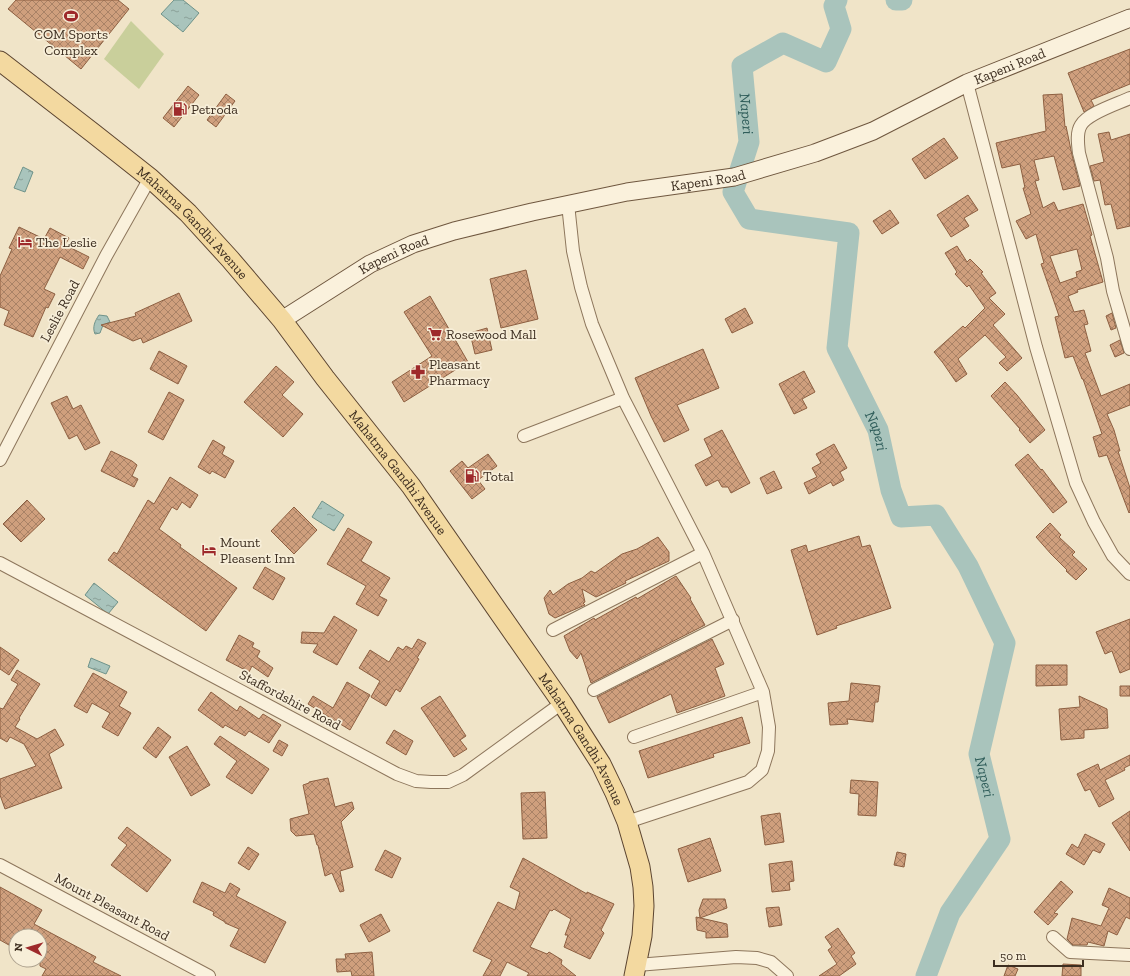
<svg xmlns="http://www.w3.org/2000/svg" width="1130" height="976" viewBox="0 0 1130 976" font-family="'Zilla Slab',serif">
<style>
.pitch{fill:#c9cf9b}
.water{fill:url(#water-ripples);stroke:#6f938a}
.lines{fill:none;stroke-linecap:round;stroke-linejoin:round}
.river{stroke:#a9c4bc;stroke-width:21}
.building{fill:url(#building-cross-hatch);stroke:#8d5f41;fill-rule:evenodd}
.minor-casing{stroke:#8d765c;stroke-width:14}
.secondary-casing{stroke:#6f573f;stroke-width:19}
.primary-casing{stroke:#5b4430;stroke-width:21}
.minor{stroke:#faf1dc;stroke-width:12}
.secondary{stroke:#faf1dc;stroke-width:17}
.primary{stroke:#f3d9a0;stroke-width:19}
.labels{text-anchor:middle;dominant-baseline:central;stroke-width:3.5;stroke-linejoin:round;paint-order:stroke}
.poi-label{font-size:14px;fill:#3d2e20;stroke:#f7eed8;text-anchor:start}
.street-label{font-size:14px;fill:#3d2e20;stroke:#f7eed8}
.water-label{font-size:15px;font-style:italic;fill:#2f5d5a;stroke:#f7eed8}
</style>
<defs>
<pattern id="water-ripples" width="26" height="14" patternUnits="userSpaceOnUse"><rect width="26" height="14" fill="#a9c4bc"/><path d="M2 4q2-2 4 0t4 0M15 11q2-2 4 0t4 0" fill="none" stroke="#8ba098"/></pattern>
<pattern id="building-cross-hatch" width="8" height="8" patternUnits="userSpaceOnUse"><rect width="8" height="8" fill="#cf9f7d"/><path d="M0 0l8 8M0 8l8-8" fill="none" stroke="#a98266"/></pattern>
</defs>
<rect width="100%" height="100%" fill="#f0e4c8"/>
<path class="pitch" d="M131 21 164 54 139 89 104 59Z"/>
<path class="water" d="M174 0H183L199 13 183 32 161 14Z
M23 167 33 172 25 192 14 188Z
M99 315 107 316 110 322 103 325 100 333 95 334C92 327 95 321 99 315Z
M322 501 344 515 334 531 312 517Z
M94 583 118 602 108 614 85 595Z
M91 658 110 666 106 674 88 667Z"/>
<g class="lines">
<g class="river">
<path id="s1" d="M837 0 834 6 841 29 826 62 783 43 742 66 749 142 733 192 749 219 849 233 837 348 878 430 891 490 901 517 936 515 968 566 1005 643 979 754 1000 839 950 913 926 976"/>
<path d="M896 0H902"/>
</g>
</g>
<path class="building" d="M16 0H118L129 9 81 69 8 9Z
M1130 49V84L1091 100 1094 106 1084 112 1068 73Z
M188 86 199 95 174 127 163 118Z
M226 94 235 101 216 127 207 120Z
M1062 94 1065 127 1066 126 1072 155 1080 186 1063 190 1054 156 1034 160 1039 180 1035 181 1043 208 1054 202 1058 211 1083 204 1092 235 1090 236 1103 282 1077 290 1078 292 1068 296 1074 312 1084 310 1088 324 1084 325 1091 351 1085 353 1101 396 1130 384V405L1107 414 1114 430 1120 451H1118L1130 488V512L1129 513 1107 455 1099 457 1093 437 1102 434 1083 379H1082L1073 356 1065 358 1055 317 1059 316 1041 264 1044 263 1036 234 1026 239 1016 221 1031 214 1023 188H1025L1020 164 1002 168 996 143 1046 131 1043 95ZM1077 249 1082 270 1076 272 1077 277 1060 283 1050 256Z
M1109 132 1111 140 1130 134V226L1117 229 1111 204 1105 205 1100 180 1094 181 1090 166 1104 162 1098 134Z
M944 138 958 158 925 179 912 159Z
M968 195 978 210 964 218 969 226 951 237 937 215Z
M890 210 899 223 882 234 873 221Z
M19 227 44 239 50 228 69 238 65 245 89 257 83 269 60 257 44 289 55 294 48 308 46 307 33 337 4 325 9 311 0 307V276L12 249 9 248Z
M957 246 967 262 970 259 983 272 981 273 996 293 989 298 1005 314 993 325 1022 358 1007 371 999 363 1006 357 985 335 958 359 967 374 956 382 943 363 934 352 963 326 965 328 985 308 969 285 967 287 955 274 957 272 945 253Z
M526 270 538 319 501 328 490 279Z
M179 293 192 321 143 343 141 338 133 341 101 325 136 316 135 313Z
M430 296 468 362 404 402 392 382 432 356 404 312Z
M745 308 753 323 732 333 725 319Z
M1112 313 1116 328 1111 330 1106 316Z
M487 328 492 350 475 354 470 333Z
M1120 340 1124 353 1115 357 1110 345Z
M703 349 719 388 677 405 689 430 664 442 651 416 635 378Z
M159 351 187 366 178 384 150 369Z
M276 366 294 382 282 395 303 414 283 437 244 402Z
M804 371 815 392 802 399 807 408 794 414 779 384Z
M1005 382 1017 395 1045 430 1030 443 1019 430 1020 429 991 396Z
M169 392 184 400 163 440 148 432Z
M67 396 73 409 81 405 100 443 85 450 77 435 69 439 51 403Z
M722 430 750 483 731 493 728 487H722L718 480 706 486 695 465 712 456 704 439Z
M213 440 225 447 222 454 234 461 225 478 212 471 210 474 198 467Z
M834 444 847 468 840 472 844 480 833 486 831 482 809 494 804 483 817 477 812 468 821 463 816 454Z
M111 451 132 461 137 465 132 476 138 479 134 487 101 471Z
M488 454 497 466 478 480 485 489 472 499 450 471 462 461 468 468Z
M1028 454 1041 470 1042 469 1067 502 1053 513 1015 465Z
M774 471 782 488 767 494 760 478Z
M170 477 198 495 190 508 182 502 177 510 172 507 159 529 181 545 180 547 237 588 206 631 108 560 114 552 117 554 148 500 154 504Z
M27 500 45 519 21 542 3 524Z
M294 507 317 530 294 554 271 531Z
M1050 523 1061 535 1059 537 1075 552 1072 555 1087 569 1076 580 1066 571 1067 570 1051 554 1036 537Z
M348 528 372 542 361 561 390 578 379 596 387 600 378 616 356 604 366 586 327 564Z
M859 536 862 547 870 545 891 608 836 626 837 628 817 635 791 550 806 545 808 552Z
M658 537 669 552V561L625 581 626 583 596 597 582 589 585 602 583 603 585 605 555 618 549 614 544 598 550 590 553 595 568 584 582 578 591 571 595 573 622 554 637 549Z
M265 567 285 578 273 600 253 588Z
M676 576 691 598 690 599 705 625 591 683 581 653 577 659 570 651 564 636 594 618 595 620 636 597 637 599Z
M334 616 357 630 337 665 313 652 318 644 301 643 302 632 324 633Z
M1130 619V669L1120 673 1112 651 1105 654 1096 632Z
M239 635 254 643 252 647 260 651 257 657 273 668 268 677 252 666 249 672 226 660Z
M418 639 426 643 417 658 419 659 400 692 396 689 386 706 371 697 380 681 359 668 370 650 389 662 398 647 403 650 406 646 412 649Z
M712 639 724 664 715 668 725 696 677 713 671 694 609 723 597 697Z
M0 647 19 660 9 675 0 669Z
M1036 665H1067V685L1036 686Z
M17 670 40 684 19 718 20 719 15 727 37 739 55 729 64 745 49 754 62 788 5 809 0 795V779L36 766 24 744 10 737 7 742 0 738V708L3 709 18 684 11 680Z
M93 673 127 692 119 706 131 713 118 736 102 727 110 713 92 703 87 713 74 706Z
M347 682 370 695 350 730 308 704 313 696 333 708Z
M851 683 880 686 878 702H875L873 722 847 719 848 724 830 725 828 703 849 701Z
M1120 686H1130V696H1120Z
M211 692 237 711 240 706 259 719 263 714 281 725 269 743 249 731 245 736 225 725 223 728 198 710Z
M440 696 466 736 460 740 467 749 454 757 421 708Z
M1079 696 1107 709 1108 728 1084 730V738L1061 740 1059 709 1080 707Z
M742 717 750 743 713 754 714 757 648 778 639 751Z
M158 727 171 737 156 758 143 748Z
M394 730 413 741 406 755 386 743Z
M220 736 269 769 252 794 226 777 237 761 214 744Z
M279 740 288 745 282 756 273 751Z
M187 746 210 785 191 796 169 757Z
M1130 755V765L1124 768 1125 770 1105 780 1114 799 1099 807 1090 789 1085 791 1077 774 1098 764 1100 770Z
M328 778 335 807 352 802 354 809 341 822 353 867 340 871 344 891 340 892 332 873 325 876 318 845H317L314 834 296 836 291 831 290 819 309 814 303 785 309 783V782Z
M851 780 878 782 876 816 858 815 859 794 850 793Z
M545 792 547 838 523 839 521 793Z
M1130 811V851L1112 823Z
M780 813 784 842 765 845 761 816Z
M127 827 171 860 147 892 111 865 127 845 118 838Z
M1085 834 1105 844 1100 853 1093 850 1084 865 1066 854 1072 844 1078 848Z
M710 838 721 871 688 882 678 849Z
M248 847 259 854 249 870 238 863Z
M385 850 401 858 392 878 375 870Z
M897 852 906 854 904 867 894 865Z
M523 858 587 894V892L614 904 601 930 604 933 590 959 564 947 568 935H565L571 919 554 909 552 911 550 910 530 947 547 954 549 952 562 960 561 964 576 976H527L529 973 507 962 500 976H483L492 960 473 951 498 902 515 910 520 892 510 887Z
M792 861 794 881 789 882 790 890 772 892 769 864Z
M1061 881 1073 892 1054 913 1058 914 1048 925 1034 912Z
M202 882 225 893 230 883 240 889 236 896 286 922 265 963 230 946 239 929 225 923V922L213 915 214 912 193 902Z
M0 887 42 910 34 924 96 957 93 962 121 976H42L46 969 40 966V936H16V949L0 940Z
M1109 888 1130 898V919L1126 917 1117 935 1108 931 1104 946 1088 942 1087 945H1073L1067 939 1072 918 1101 926 1109 908 1102 905Z
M703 899H725L727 908 700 918 699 910Z
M779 907 782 925 769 927 766 908Z
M381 914 390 931 369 942 360 925Z
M696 917 727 924 728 937 706 938V932L697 930Z
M838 928 855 953 851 956 856 964 839 976H819L837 964 828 950 832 947 825 937Z
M372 952 374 976H352L351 971 337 972 336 959H346L345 954Z
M1063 964 1081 965V976H1062Z
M1008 965 1018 969 1015 976H1004Z"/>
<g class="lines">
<defs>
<path id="minor" d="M967 83 1036 347 1076 483 1094 522 1113 556 1130 574
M1130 98C1117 104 1088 113 1081 125 1076 133 1078 144 1079 153L1107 258 1113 291 1130 349
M568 204 573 251 581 287 592 324 623 398 703 553 763 692 769 727 768 751 762 770 748 782 627 822
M524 436 623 398
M0 460 106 256 150 178
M0 563 397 774 416 781 431 782H448L463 775 562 703
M553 630 703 553
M594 690 733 620
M634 737 763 692
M0 865 209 976
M1053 937 1070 952 1130 955
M637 965 736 957 757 958 771 962 787 976"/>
<g id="secondary">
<path id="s2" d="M282 320 370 264 413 244 454 231 532 212 627 192 734 177 815 153 873 131 967 83 1130 18"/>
</g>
<g id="primary">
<path id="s3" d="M0 61 93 133 150 178 188 213 230 259 282 320 325 378 411 486 562 703 601 764 615 793 627 822 640 867 643 887 644 906 642 936 634 976"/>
</g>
</defs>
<use href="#minor" class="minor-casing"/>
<use href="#secondary" class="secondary-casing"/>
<use href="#primary" class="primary-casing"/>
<use href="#minor" class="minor"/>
<use href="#secondary" class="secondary"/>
<use href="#primary" class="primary"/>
</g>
<defs>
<symbol id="stadium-bare" viewBox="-9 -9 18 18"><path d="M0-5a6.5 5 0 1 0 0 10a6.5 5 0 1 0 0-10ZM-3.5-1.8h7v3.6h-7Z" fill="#9e2a2b" stroke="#f7eed8" stroke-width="2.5" paint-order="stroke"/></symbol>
<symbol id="fuel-bare" viewBox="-9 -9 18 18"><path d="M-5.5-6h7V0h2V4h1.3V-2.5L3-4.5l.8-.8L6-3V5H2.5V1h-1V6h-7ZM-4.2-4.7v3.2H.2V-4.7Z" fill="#9e2a2b" stroke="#f7eed8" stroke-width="2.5" paint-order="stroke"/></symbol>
<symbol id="hotel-bare" viewBox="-9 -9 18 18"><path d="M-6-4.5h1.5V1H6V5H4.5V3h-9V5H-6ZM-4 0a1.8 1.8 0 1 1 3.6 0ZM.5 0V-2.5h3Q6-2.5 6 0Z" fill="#9e2a2b" stroke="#f7eed8" stroke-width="2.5" paint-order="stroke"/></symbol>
<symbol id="supermarket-bare" viewBox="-9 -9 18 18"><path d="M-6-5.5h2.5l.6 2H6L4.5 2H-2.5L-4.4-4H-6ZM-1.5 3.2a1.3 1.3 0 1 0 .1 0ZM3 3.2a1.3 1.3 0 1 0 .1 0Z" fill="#9e2a2b" stroke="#f7eed8" stroke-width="2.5" paint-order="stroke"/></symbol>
<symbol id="pharmacy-bare" viewBox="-9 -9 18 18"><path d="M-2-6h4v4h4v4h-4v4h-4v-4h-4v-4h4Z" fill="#9e2a2b" stroke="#f7eed8" stroke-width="2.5" paint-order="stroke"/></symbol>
</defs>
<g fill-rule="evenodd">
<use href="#stadium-bare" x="61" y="6" width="20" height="20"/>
<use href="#fuel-bare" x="170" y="99" width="20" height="20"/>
<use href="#hotel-bare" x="15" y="232" width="20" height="20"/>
<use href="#supermarket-bare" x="425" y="324" width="20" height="20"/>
<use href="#pharmacy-bare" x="408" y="362" width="20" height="20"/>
<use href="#fuel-bare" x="462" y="466" width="20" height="20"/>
<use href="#hotel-bare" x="199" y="540" width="20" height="20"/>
</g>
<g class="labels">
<g class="poi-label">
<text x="71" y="34" text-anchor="middle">COM Sports<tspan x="71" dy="16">Complex</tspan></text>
<text x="191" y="109">Petroda</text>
<text x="36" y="242">The Leslie</text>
<text x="446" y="334">Rosewood Mall</text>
<text x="429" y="364">Pleasant<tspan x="429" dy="16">Pharmacy</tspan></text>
<text x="483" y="476">Total</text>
<text x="220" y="542">Mount<tspan x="220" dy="16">Pleasent Inn</tspan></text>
</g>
<g class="street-label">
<text stroke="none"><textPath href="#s2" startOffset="778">Kapeni Road</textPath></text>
<text stroke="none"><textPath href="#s2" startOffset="454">Kapeni Road</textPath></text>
<text stroke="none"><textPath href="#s3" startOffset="252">Mahatma Gandhi Avenue</textPath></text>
<text stroke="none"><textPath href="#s2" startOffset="130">Kapeni Road</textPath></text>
<text transform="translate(60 311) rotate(-62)">Leslie Road</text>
<text stroke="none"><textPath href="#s3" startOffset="576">Mahatma Gandhi Avenue</textPath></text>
<text transform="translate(290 700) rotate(28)">Staffordshire Road</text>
<text stroke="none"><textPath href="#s3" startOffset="900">Mahatma Gandhi Avenue</textPath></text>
<text transform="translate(112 907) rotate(28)">Mount Pleasant Road</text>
</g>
<g class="water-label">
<text stroke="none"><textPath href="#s1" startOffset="209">Naperi</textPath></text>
<text stroke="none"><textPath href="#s1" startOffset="630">Naperi</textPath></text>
<text stroke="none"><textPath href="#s1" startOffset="1038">Naperi</textPath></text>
</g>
</g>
<g transform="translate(28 948) rotate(275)"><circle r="19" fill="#f7eed8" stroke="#ada18e"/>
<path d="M0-3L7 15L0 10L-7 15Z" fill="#9e2a2b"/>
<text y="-6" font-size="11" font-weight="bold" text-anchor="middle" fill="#3d2e20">N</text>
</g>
<path d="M994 960v6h89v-6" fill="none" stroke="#3d2e20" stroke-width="2"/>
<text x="1000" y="960" font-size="12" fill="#3d2e20" stroke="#f7eed8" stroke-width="3" paint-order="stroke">50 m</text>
</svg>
